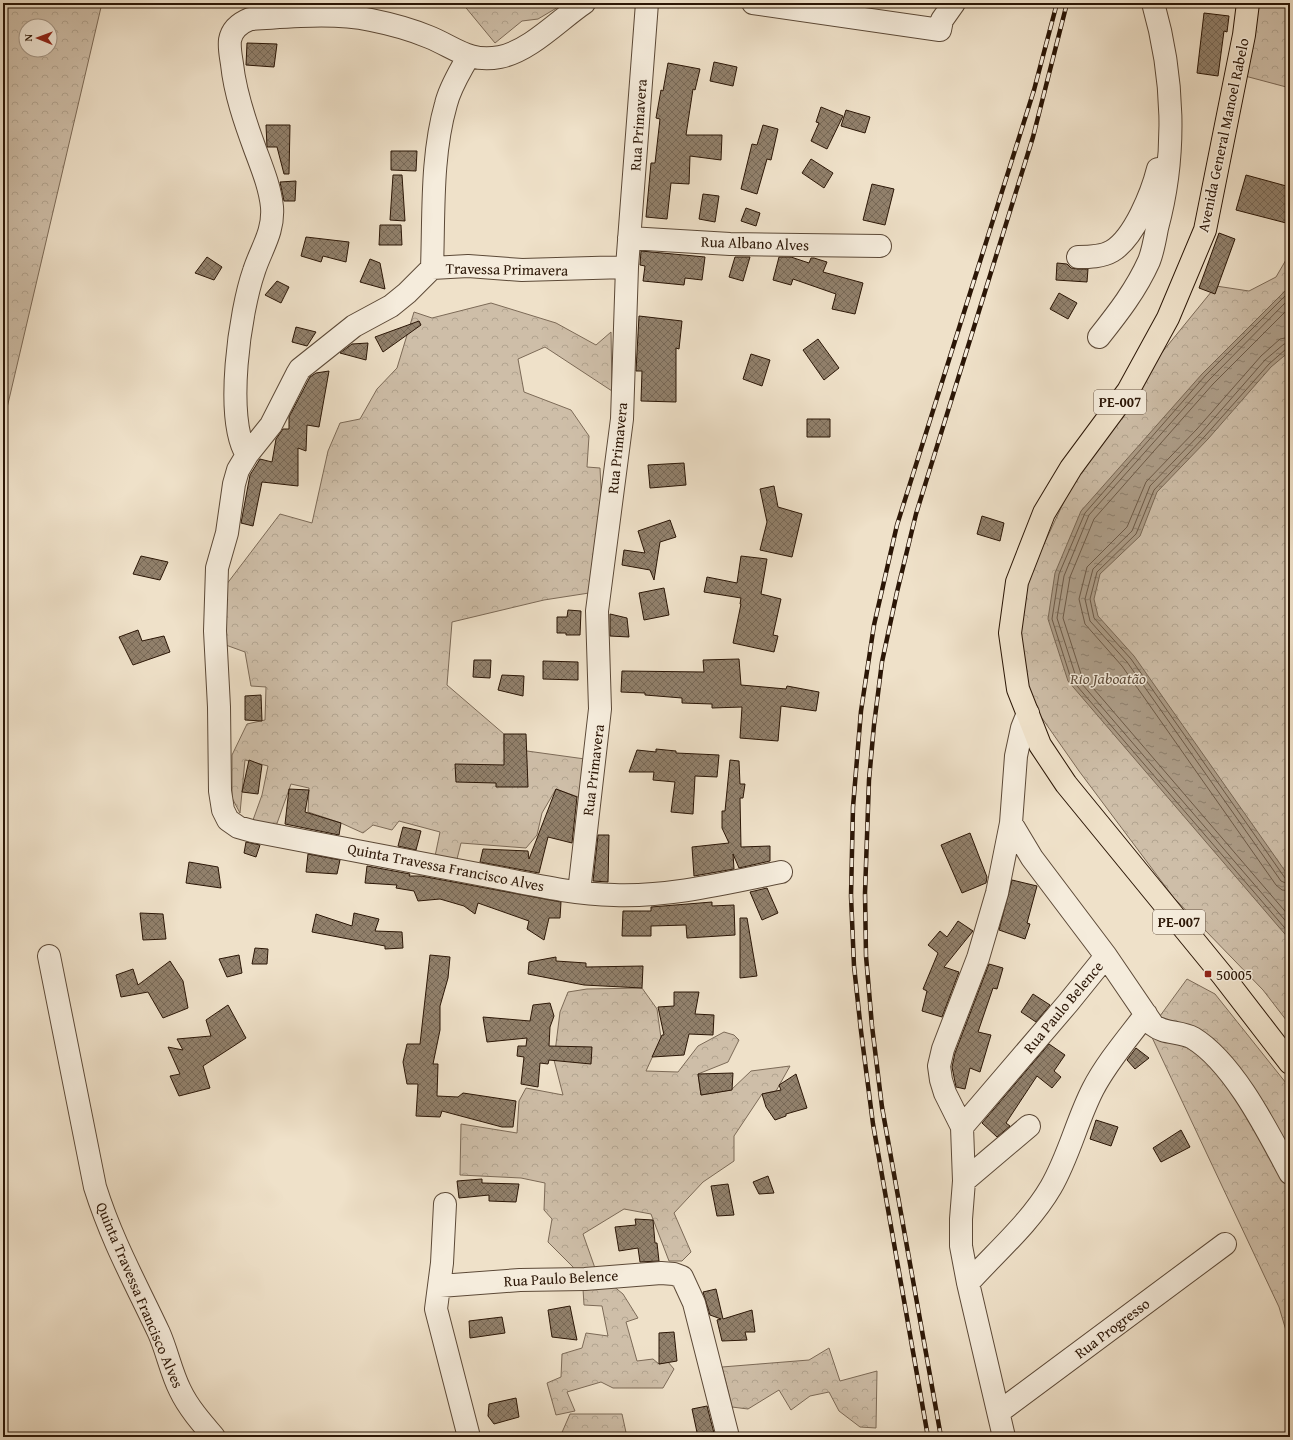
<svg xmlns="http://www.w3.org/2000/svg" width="1293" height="1440" viewBox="0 0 1293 1440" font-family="'Gentium Book Plus',serif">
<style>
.forest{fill:url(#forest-crowns);stroke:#7c6a57;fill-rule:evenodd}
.water{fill:url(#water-ripples);stroke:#786653}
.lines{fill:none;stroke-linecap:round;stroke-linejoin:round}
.shore{stroke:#6c5946;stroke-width:1}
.building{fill:url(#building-cross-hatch);stroke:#2b1606}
.minor-casing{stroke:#5c4937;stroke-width:24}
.major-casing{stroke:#2b1606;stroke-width:24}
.minor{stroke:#f5ecdc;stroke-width:22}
.major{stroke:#efe1c9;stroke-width:22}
.rail-casing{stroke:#2b1606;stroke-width:4.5}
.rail{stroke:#f5ecdc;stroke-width:3;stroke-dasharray:9;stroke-linecap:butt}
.poi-dot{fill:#8f2418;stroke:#f5ecdc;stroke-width:1.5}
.labels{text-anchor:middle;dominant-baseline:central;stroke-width:3;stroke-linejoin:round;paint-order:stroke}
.shield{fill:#f5ecdc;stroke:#685646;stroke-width:1}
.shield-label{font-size:14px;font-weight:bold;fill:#2b1606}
.street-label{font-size:15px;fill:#2b1606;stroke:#f5ecdc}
.poi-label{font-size:15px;fill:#2b1606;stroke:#f5ecdc;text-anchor:start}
.water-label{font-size:16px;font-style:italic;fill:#5f4c3a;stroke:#f5ecdc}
</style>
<defs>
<pattern id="forest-crowns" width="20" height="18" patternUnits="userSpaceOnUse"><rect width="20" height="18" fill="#cebea8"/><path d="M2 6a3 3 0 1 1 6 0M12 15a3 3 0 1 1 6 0" fill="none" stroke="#b1a38f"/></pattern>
<pattern id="water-ripples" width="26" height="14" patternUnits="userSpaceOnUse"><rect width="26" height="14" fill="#ac9c87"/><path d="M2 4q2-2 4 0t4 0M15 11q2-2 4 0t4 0" fill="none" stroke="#8c7e6c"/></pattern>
<pattern id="building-cross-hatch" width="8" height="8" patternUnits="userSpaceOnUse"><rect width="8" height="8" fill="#91806b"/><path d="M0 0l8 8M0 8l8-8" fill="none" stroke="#776856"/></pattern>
</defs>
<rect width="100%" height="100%" fill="#efe1c9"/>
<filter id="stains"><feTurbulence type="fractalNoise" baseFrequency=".005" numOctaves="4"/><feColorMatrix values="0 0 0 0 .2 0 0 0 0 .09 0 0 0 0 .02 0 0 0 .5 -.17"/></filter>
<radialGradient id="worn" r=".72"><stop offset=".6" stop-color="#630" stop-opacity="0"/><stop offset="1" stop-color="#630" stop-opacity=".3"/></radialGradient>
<path class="forest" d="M3 3H102L3 425ZM26 26H50V50H26Z
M462 3H565L538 19 522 21 495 43Z
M1257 3H1290V88L1245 76Z
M1290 253V1025L1263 990 1174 898 1079 771 1030 701 1020 646 1026 582 1078 472 1155 361 1216 286 1249 291 1276 277Z
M491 303 556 323 596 345 611 332 612 391 545 347 518 359 524 392 571 410 589 436 587 467 600 468 602 509 589 593 544 600 452 622 447 685 504 734V751H527L585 759 581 798 556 789 542 813 537 835 526 848 461 843 456 863 433 866 440 832 399 821 392 830 373 825 363 833 341 823 308 812 309 788 291 784 275 829 253 820 262 795 268 766 245 760 240 813 232 798V755L247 724 265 720 266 687 251 686 245 652 223 644V589L280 514 312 523 328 451 340 423 360 419 377 389 397 368 414 312 432 318Z
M1187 979 1215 994 1290 1088V1344L1279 1307 1149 1031Z
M642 988 657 1009 661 1038 646 1071 678 1072 698 1046 724 1032 734 1035 739 1040 728 1062 698 1074 701 1095 731 1090 751 1071 790 1066 776 1091 762 1094 734 1136V1161L703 1182 674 1213 691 1252 682 1261H669L651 1214 624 1209 583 1234 596 1271 576 1275 573 1267 548 1242 552 1219 544 1210 545 1183 521 1178 460 1175 461 1124 517 1133 519 1101 526 1088 563 1095 554 1060 560 1012 568 992 587 989Z
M612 1285 623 1294 638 1318 626 1322 637 1361 653 1359 659 1364 668 1362 674 1369 663 1388H613L601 1382 567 1392 575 1411 556 1415 547 1383 561 1377 562 1354 582 1348 586 1333 608 1336 602 1306 584 1305 583 1289Z
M829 1348 840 1381 877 1371 876 1428 860 1427 839 1411 829 1392 810 1396 791 1410 779 1390 748 1409 732 1407 722 1367 809 1360Z
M570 1414H622L627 1437H560Z"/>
<path class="water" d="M1290 286V351L1271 367 1208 439 1157 492 1140 536 1100 574 1094 599 1098 616 1134 656 1290 878V940L1068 681 1048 619 1055 573 1081 511 1202 374Z"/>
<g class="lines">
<path class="shore" d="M1290 291 1205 376 1085 513 1059 574 1052 619 1071 679 1290 934
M1290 298 1209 380 1089 515 1064 576 1057 618 1076 677 1290 926
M1290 307 1213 384 1094 519 1070 577 1063 618 1081 674 1290 917
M1290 337 1280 339 1261 356 1197 429 1146 482 1127 527 1087 567 1079 599 1085 624 1122 666 1276 885 1282 890 1290 891
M1290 343 1284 344 1265 360 1201 433 1150 486 1132 531 1093 569 1085 599 1090 621 1127 662 1281 881 1290 885
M1290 348 1286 349 1269 364 1205 436 1154 490 1136 534 1097 572 1090 599 1094 618 1131 659 1285 878 1290 880"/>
</g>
<path class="building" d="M1204 13 1229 16 1227 32 1224 31 1218 76 1197 73Z
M247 43 277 44 274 67 246 65Z
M714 62 737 67 733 86 710 81Z
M668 63 700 69 695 90 693 89 686 135H722L721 160 690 156 689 184 671 183 667 219 646 217 651 163H655L660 119 656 118 661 90 663 91Z
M821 107 843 116 827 149 811 141 819 123 816 122Z
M846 110 870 117 865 133 841 126Z
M266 125H290L289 174H284L277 147H267Z
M763 125 778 129 771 160 767 159 757 194 741 189 752 144 757 145Z
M391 151H417L416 171 391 170Z
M811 159 833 173 824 188 802 173Z
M393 175H402L405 221 390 220Z
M1246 175 1290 187V224L1236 210Z
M296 181 295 201H284L280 182Z
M872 184 894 189 885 225 863 220Z
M703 194 719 196 715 222 699 219Z
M746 208 760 213 756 226 741 221Z
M380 225H401L402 245H379Z
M1219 233 1235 239 1215 294 1199 288Z
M306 237 349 242 346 262 323 256 321 262 301 256Z
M641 251 705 257 702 280 685 278 684 285 643 281 645 266 640 265Z
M207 257 222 267 214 280 195 273Z
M735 257H750L743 281 729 277Z
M779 257H791L809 263 811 258H814L827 262 823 272 863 283 855 314 832 309 836 294 793 279 791 285 773 280Z
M370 259 380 263 385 289 360 282Z
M1057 263 1067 264 1071 268 1078 269H1088L1087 282 1056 280Z
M277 281 289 287 281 303 265 295Z
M1059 293 1077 303 1068 319 1050 309Z
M639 316 682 321 679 349 676 348V402L641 401 642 371H636Z
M419 321 421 325 383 352 375 337Z
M296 327 316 332 307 346 292 342Z
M818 339 839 368 824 380 803 350Z
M368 343 366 360 340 353 352 344Z
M751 354 770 360 762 386 743 379Z
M329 371 319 427 307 425 306 451 298 448V486L262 482 253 526 241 523 250 475 260 459 272 462 276 439 283 429H289V417L310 377 316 373Z
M807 419H830V437H807Z
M684 463 686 485 650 488 648 465Z
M774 486 778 507 802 514 792 557 760 550 767 522 760 489Z
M982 516 1004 523 1000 541 977 534Z
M670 520 676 537 660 542 654 580 650 570 622 565 624 550 645 553 638 531Z
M141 556 168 562 160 580 133 574Z
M741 556 767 559 761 594 781 599 773 635 778 636 774 652 733 643 741 604H740L741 598 704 592 707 577 737 583Z
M664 588 669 615 644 620 639 593Z
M568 610 581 611 580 635H566V633H557V617H567Z
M610 614 627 618 629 637 610 636Z
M138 630 142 641 164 636 170 652 133 665 119 637Z
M739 659 741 685 786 689 787 686 819 692 816 711 781 706 778 741 740 738 742 707 712 708V704L682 703V698L645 695V693L621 692 622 671 704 672 703 660Z
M474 660H491L490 678 473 677Z
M543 661 578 662V680L543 679Z
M502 675 524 676 523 696 498 690Z
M261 695 262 721 245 720V696Z
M504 734H526L528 787H496V783L456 782 455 764 504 765Z
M656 749 676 751V753L719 755 717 777 695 776 693 814 671 812 675 782 653 780 654 772H629L637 750 656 752Z
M249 760 262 765 258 794 242 792Z
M730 760 739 761 740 784H745L743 798H740L741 847 770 846V861L739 868 733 854 734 869 694 876 692 847 729 843 722 828V811H725Z
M289 789 309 790 305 812 341 823 339 835 285 824Z
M556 789 577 797 572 843 548 837 539 873 480 862 483 849 528 851 529 859Z
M403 827 421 831 416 850 398 846Z
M970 833 987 877 986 883 962 893 941 845Z
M598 835H609L608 882 593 881Z
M246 842 260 845 256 857 244 853Z
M308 854 340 860 337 874 306 872Z
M189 862 218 867 221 888 186 883Z
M367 866 410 874 409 876H421L561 902 560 918H549L544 940 527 929 529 921 478 903 475 914 464 906 440 899 418 901 414 891 396 888 397 885 365 883Z
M1012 880 1037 886 1027 923 1030 924 1025 939 999 930Z
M767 888 778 913 762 920 750 892Z
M712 902V906L734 905 735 935 687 938 686 925 651 926V936H622L623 911H651V907Z
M140 913 163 914 166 939 143 940Z
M354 913 379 919 375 931 402 932 403 948 385 949V946L312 932 316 914 352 926Z
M740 918H747L757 976 740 978Z
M958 921 973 931 944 967 959 972 942 1017 922 1011 927 991 923 989 938 953 928 945 940 931 947 937Z
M255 948 268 949 267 964H252Z
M239 955 242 973 227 977 219 959Z
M430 955 450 957 448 978 440 1006V1030L433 1064H438L437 1096 458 1097 463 1093 516 1101 513 1127H502L442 1111 440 1117 416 1116 418 1084H407L403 1062 407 1044H420Z
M556 957V961L586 963V967L643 966 642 988 584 985 528 974 529 962Z
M170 961 183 981 188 1008 163 1018 148 992 121 997 116 975 133 969 138 985Z
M989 964 1003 968 997 989 993 988 978 1032 991 1035 980 1072 970 1068 965 1089 956 1087 952 1067 955 1053Z
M674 992H699L695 1014 714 1015 713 1035 689 1034 684 1055 652 1057 662 1035H664L658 1007 674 1006Z
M1033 994 1050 1005 1036 1022 1021 1012Z
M550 1003 554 1016 550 1027 549 1046 592 1047 591 1064 549 1060 548 1064 540 1063 538 1087 521 1084 524 1057 517 1056 518 1046H526L527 1038 487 1042 483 1017 530 1021 533 1005Z
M228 1005 246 1038 203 1066 210 1088 179 1096 170 1076 180 1074 168 1047 183 1050 177 1039 211 1036 206 1020Z
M1049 1044 1065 1055 1054 1071 1061 1077 1052 1088 1037 1076 1006 1123 1010 1126 997 1137 982 1123Z
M1136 1048 1149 1058 1135 1069 1127 1060Z
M733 1073 732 1090 701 1095 698 1074Z
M796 1074 807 1108 786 1114V1116L775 1120 766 1107 762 1094 781 1090 779 1085Z
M1096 1120 1118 1127 1111 1146 1090 1139Z
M1181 1130 1190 1147 1161 1162 1153 1148Z
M768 1176 774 1193 759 1194 753 1182Z
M482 1179V1183L519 1184 516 1202 489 1201V1195L459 1198 457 1181Z
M728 1184 734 1215 717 1216 711 1186Z
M635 1219 653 1220 655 1243H657L659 1261 640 1262 638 1248 619 1251 615 1227 636 1225Z
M716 1289 723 1319 752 1310 755 1332H745L747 1340 722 1341 717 1320 721 1319 710 1315 703 1292Z
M570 1306 577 1340 552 1337 548 1310Z
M502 1317 505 1333 470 1338 469 1321Z
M674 1332 677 1361 659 1364V1333Z
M516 1398 519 1417 494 1424 488 1416 489 1404Z
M707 1406 715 1437H698L692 1409Z"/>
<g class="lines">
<defs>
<path id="minor" d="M753 3 940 30 942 20 954 3
M629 238 730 244 880 246
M1078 257C1089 257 1102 257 1112 251 1134 238 1152 193 1158 169
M627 267 522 270 468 266 432 268 407 293 391 306 354 326 300 369 297 374 271 425 247 455 238 470 234 484 227 533 217 568 215 631 219 707 220 791 223 810 228 820 238 827 252 831C329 845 406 861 483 875 526 883 570 894 614 895 670 897 726 883 781 872
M432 268C434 214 431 156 446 104 450 87 460 72 468 57
M1099 337C1118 313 1136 290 1149 261 1153 251 1155 239 1157 228 1177 155 1174 76 1153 3
M247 455C224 419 240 311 254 271 261 249 274 232 272 207 270 187 262 168 255 149 245 122 235 93 232 64 231 57 229 48 230 40 232 29 240 23 250 19 289 17 332 12 371 20 391 24 410 29 429 37 456 48 469 63 500 57 530 51 559 20 584 3
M579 892 600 709 597 611 622 419 627 267 647 3
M49 956 95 1187C112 1241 135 1282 159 1333 167 1351 171 1372 180 1390 188 1407 201 1422 214 1437
M1106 956 1153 1025C1164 1034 1180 1031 1193 1038 1234 1063 1268 1132 1290 1173
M962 1127 1068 1003 1106 956 1032 858 1011 823
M964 1181 1029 1126
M445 1204 442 1263 436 1309 469 1437
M968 1283C996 1252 1030 1223 1051 1187 1069 1156 1077 1120 1093 1089 1107 1062 1128 1038 1146 1014
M440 1286 520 1280 585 1279 661 1273 674 1274 682 1277 694 1303 728 1437
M999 1412 1225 1244
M1004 1437 968 1283 961 1246V1219L964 1181 962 1127 945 1093 941 1080 939 1066 943 1049 978 958 997 893 1011 823 1016 756 1022 728 1028 713"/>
<path id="major" d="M1248 3 1244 35 1205 230 1168 318 1128 391 1071 468 1044 513 1017 582 1010 633 1018 689 1040 745 1066 784 1223 976 1290 1063"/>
</defs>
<use href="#minor" class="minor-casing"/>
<use href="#major" class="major-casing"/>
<use href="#minor" class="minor"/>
<use href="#major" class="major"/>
<defs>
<path id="rail" d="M928 1437 873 1124 861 1031 854 966 851 896 853 807 861 711 874 625 897 525 1034 90 1057 3
M941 1437 882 1107 872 1026 866 956 865 893 869 780 874 725 882 662 897 592 916 514 1033 137 1067 3"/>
</defs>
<use href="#rail" class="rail-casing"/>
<use href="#rail" class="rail"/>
</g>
<rect class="poi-dot" x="1204" y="970" width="8" height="8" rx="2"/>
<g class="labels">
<g class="shield">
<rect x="1094" y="390" width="52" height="24" rx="3"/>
<rect x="1153" y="910" width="52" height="24" rx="3"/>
</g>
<g class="shield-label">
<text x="1120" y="402">PE-007</text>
<text x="1179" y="922">PE-007</text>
</g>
<g class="street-label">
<text transform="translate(638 125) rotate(-86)">Rua Primavera</text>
<text transform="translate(1223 135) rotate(-78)">Avenida General Manoel Rabelo</text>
<text transform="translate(755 243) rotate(2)">Rua Albano Alves</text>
<text transform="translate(507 269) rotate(1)">Travessa Primavera</text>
<text transform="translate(617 448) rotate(-84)">Rua Primavera</text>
<text transform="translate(593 770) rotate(-83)">Rua Primavera</text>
<text transform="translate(446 867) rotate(11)">Quinta Travessa Francisco Alves</text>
<text transform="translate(1063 1007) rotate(-50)">Rua Paulo Belence</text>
<text transform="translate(561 1278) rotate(-3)">Rua Paulo Belence</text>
<text transform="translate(140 1295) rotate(67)">Quinta Travessa Francisco Alves</text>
<text transform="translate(1112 1328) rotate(-37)">Rua Progresso</text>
</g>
<g class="poi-label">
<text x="1216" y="974">50005</text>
</g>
<g class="water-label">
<text x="1108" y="678">Rio Jaboatão</text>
</g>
</g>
<rect width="1293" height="1440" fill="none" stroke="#efe1c9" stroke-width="16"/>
<rect x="4" y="4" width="1285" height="1432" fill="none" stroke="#2b1606" stroke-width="2"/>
<rect x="8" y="8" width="1277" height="1424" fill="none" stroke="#2b1606"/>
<g transform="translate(38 38) rotate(271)"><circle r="19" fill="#f5ecdc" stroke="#a49686"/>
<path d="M0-3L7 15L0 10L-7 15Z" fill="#8f2418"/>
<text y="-6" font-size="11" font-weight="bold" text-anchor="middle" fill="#2b1606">N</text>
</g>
<rect width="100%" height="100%" filter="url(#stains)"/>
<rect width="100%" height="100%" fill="url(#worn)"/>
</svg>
